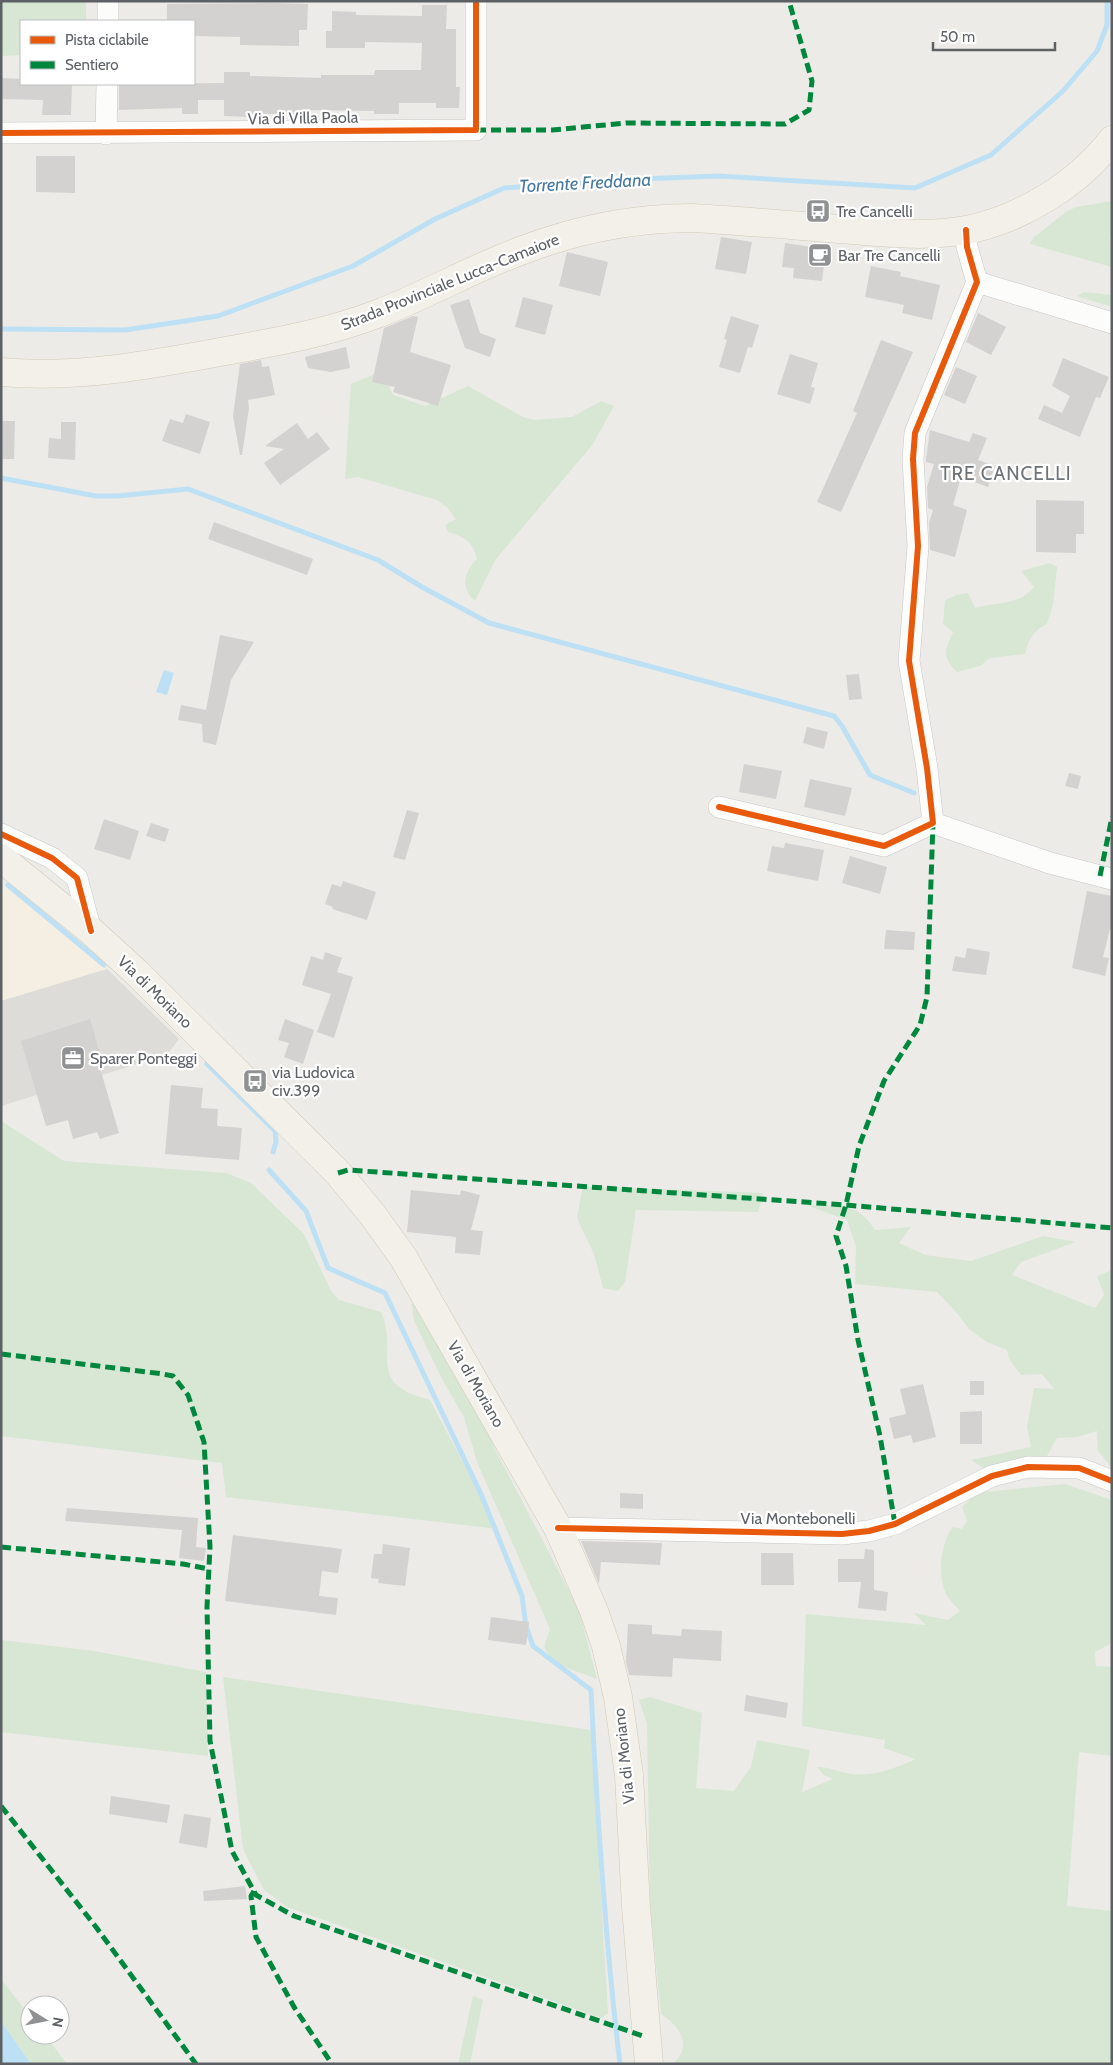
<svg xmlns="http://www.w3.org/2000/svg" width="1113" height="2065" viewBox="0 0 1113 2065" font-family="Cabin,sans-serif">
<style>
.commercial{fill:#f4efe2}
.industrial{fill:#dddcd9}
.green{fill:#d7e7d4}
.water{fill:#bee0f4}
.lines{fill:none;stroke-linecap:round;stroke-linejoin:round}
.stream{stroke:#bee0f4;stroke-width:5}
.building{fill:#d3d2d0}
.minor-casing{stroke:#c7c7c7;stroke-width:22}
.major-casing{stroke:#d2c9b7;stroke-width:29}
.minor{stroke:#fcfcfb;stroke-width:21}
.major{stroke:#f2f0e9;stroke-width:28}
.quiet{stroke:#00873e;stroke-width:5;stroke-dasharray:10 5;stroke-linecap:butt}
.cycleway-casing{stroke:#fff;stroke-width:9}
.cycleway{stroke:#e8590c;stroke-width:6}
.labels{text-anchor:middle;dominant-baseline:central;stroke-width:4.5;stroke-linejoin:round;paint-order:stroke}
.street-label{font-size:16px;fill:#5d6165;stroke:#fff}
.poi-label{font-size:16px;fill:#5d6165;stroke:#fff;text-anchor:start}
.water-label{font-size:18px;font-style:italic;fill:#4678a2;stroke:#fff}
.quarter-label{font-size:19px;letter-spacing:1px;fill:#6e7377;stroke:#fff}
</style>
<rect width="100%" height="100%" fill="#ecebe7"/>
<path class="commercial" d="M1 884 107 969 1 1001Z"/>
<path class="industrial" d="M107 969 179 1039 167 1055 1 1106V1001Z"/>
<path class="green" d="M1 1H86V21H21V55L1 56Z
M1112 201V236L1110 238 1112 267 1030 244 1033 238 1066 212 1076 207Z
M1084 292 1112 295V307L1077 296Z
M373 375 385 377 393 395 425 406 468 386 523 417 534 420 572 417 601 401 614 406 593 444 496 559 475 601C460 588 464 571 477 559 474 543 464 536 448 532L445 525 456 519 447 507 437 500 358 477 345 479 351 384Z
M1050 563 1057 567 1053 605 1047 624C1033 631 1029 639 1025 654L990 658 980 666 957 672C941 656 945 651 953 632L943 624 945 600 957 595 968 593 975 608C997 601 1017 607 1034 587L1021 571Z
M1 1121 64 1161 226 1173 251 1183 304 1234 331 1291 339 1300 381 1312C400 1354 363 1383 430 1400L498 1529 226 1497 222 1463 1 1436Z
M583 1186 763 1193 758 1212 636 1210 625 1282 618 1291 603 1288 594 1254 577 1218Z
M806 1205C837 1207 856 1200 875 1230L911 1227 899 1243 925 1255 971 1261 1043 1236 1076 1242 1021 1262 1012 1275 1095 1308 1104 1295 1097 1276 1112 1270V1468L1098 1451 1097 1431 1077 1437 1057 1438 1047 1456 988 1471 971 1460 1031 1447 1027 1427 1034 1388 1054 1389 1042 1374 1021 1375 1009 1359 1007 1350 987 1342 969 1329 957 1313 937 1292 855 1284 856 1247 847 1220Z
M411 1301 474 1403 497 1453 579 1610 597 1679C578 1671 553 1667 544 1647L550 1629 477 1462 464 1417 443 1381 414 1321Z
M1065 1484 1112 1500V1643L1095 1652 1096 1666 1112 1667V1756L1079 1752 1067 1906 1112 1911V2064H673C693 2046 680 2026 661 2014L650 1905 647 1724 639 1700 650 1697 702 1713 696 1788 734 1791 751 1767 757 1740 810 1750 802 1792 833 1779 824 1775 817 1767C830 1767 839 1772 851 1774 871 1777 898 1768 915 1759L884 1748 885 1740 802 1726 806 1614 926 1625 914 1613 948 1620 960 1611C956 1606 950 1601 947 1596 937 1576 940 1544 953 1527L962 1529 967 1521 962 1507 974 1495 984 1492Z
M1 1640 94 1651 206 1672 208 1756 1 1732Z
M223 1677 591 1730 608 2013 601 2018 287 1907 264 1890 243 1849Z
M1 1979 30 2016V2035H45L67 2064H31L1 2021Z
M473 1996 483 2000 470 2064H458Z"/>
<path class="water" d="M164 670 174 673 167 695 156 692Z
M1 2021 31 2064H1Z"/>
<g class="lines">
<path class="stream" d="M1 329 125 330 218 316 353 266 435 219 504 188 638 179 719 176 915 188 991 155 1063 91 1097 51 1107 25V1
M1 478 96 496H117L188 489 378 560 422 587 489 623 834 716 842 726 870 775 914 793
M8 885 104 965
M207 1064 275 1131 276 1142 273 1152
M269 1170 306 1211 328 1268 385 1293 481 1494 522 1596 526 1626 533 1646 591 1690C597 1815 605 1939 620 2064"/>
</g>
<path class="building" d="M271 3 308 4 307 30H299V46L240 45V37L194 36V21H167V4Z
M422 5H447L446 29H456V87H460L459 108H436V103H399V114H374V111L303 110V114H248V117L224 116V100H198V114H182V108L119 110V84L224 83V72H250V76L321 78V75H374L375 70H421L422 43 365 42V48H326V31H332V11L356 12V15L422 16Z
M1 78 21 79V84H72L71 115H42L43 100 1 99Z
M36 156H75V193L36 192Z
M721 237 752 242 746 274 715 269Z
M785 243 826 249 822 281 793 278 794 268 782 267Z
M567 252 608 262 600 296 559 286Z
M871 266 901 272 900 276 940 285 932 320 902 313 904 305 865 297Z
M523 297 553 305 545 335 515 327Z
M469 299 480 333 496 339 490 357 465 348 450 305Z
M978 313 1006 327 991 355 966 342Z
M413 316 418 317 410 352 451 365 438 406 393 392 395 387 372 382 384 328Z
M731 316 759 325 752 348 748 347 740 373 719 367 727 340 724 339Z
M881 340 913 352 841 512 817 502 857 413 853 411Z
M346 347 350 368 331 372 308 368 305 357Z
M790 354 818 363 811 387 815 388 810 404 777 394Z
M1063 358 1109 377 1100 398 1096 397 1080 437 1038 419 1044 405 1062 413 1070 396 1052 386Z
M261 360 262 367 269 366 275 395 248 400 249 408 242 455H240L233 416 240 364Z
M956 367 977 376 965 404 944 395Z
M186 414 210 422 200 454 162 441 170 419 183 423Z
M1 421H15L14 459H1Z
M61 422H76L75 460 48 458 49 438 61 439Z
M297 423 308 439 317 432 330 449 280 485 264 463 284 449 265 446Z
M930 430 969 442 973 433 987 438 978 460 995 466 988 487 961 477 953 505 967 510 955 557 930 550 929 523 933 510 928 508 927 487 934 464 926 462V459Z
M1036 500 1084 501V534H1076V553L1036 552Z
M214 522 313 559 307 575 208 539Z
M220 635 254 642 231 680 216 745 203 742 202 724 178 720 181 705 206 710Z
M859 674 862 699 849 700 846 675Z
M807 727 828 732 824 749 803 743Z
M744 764 782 771 776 799 739 792Z
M1069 773 1081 776 1078 789 1065 786Z
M810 779 852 788 845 816 804 807Z
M407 810 419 813 405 860 393 857Z
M104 819 139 831 130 860 94 849Z
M151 823 169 829 165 842 146 836Z
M785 843 824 850 818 881 767 871 772 846 784 848Z
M850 856 887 867 880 894 842 883Z
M343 881 376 892 367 920 332 909 333 907 325 904 332 884 341 887Z
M1087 891 1112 896V929H1110L1103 957 1109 958 1105 976 1072 968Z
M886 930 915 932 914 950 884 949Z
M967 948 990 952 986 975 952 971 955 956 965 958Z
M325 952 342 958 337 972 353 977 334 1038 317 1032 331 994 302 985 311 956 323 960Z
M90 1019 102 1060 98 1061 119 1133 100 1139 97 1132 73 1139 68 1120 46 1126 21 1041Z
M285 1019 314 1030 303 1064 284 1057 289 1043 278 1040Z
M171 1085 203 1088 201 1108 218 1109 217 1126 242 1128 239 1160 165 1154Z
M411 1190 460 1195 461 1190 480 1195 471 1230 483 1231 480 1255 455 1253 456 1237 407 1232Z
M970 1381H984V1395H970Z
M923 1384 936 1437 913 1443 911 1435 894 1439 889 1418 906 1414 900 1389Z
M982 1411V1444H960V1412Z
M620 1493 643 1494V1509L620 1508Z
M67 1508 198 1518 196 1547 206 1548 204 1561 179 1558 182 1530 65 1521Z
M233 1535 342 1549 338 1573 322 1571 319 1596 338 1598 336 1615 225 1601Z
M581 1541 662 1543 660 1565 601 1562 599 1584Z
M383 1544 410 1548 405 1586 378 1583 379 1579 371 1578 374 1554H382Z
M865 1549 874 1550V1590L888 1592 886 1611 858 1608 861 1582H838V1559H864Z
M761 1553H793L794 1585H761Z
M491 1617 529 1622 526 1645 488 1640Z
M628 1624 652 1625V1634L681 1636 682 1629 722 1631 721 1661 673 1658 672 1677 629 1675 626 1662Z
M746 1695 788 1703 786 1718 744 1711Z
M111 1796 170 1805 167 1823 109 1814Z
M184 1814 211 1818 207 1848 179 1843Z
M245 1886 247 1899 204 1901 203 1891Z"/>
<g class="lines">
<defs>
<path id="minor" d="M108 21V1
M1 133 476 130V1
M106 134 107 84
M977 282 1112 323
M719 807 884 846 933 823 927 768 909 661 918 546 913 459 915 433 977 282 967 247 966 230
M933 823 1050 863 1112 879
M1 834 52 858 77 878 91 931
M558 1528 842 1534 869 1531 895 1524 992 1476 1028 1467 1079 1468 1112 1481"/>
<path id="major" d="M1 372C77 379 156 364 231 350 281 341 330 332 377 314 427 295 473 268 523 250 578 229 634 218 693 218 746 221 799 226 852 230 890 233 928 237 966 230 1020 220 1078 184 1112 140
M1 858 91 931 136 972 338 1173 372 1214 403 1257 558 1528 594 1611 606 1646 618 1697 629 1775 636 1907 649 2064"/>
</defs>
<use href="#minor" class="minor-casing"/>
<use href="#major" class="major-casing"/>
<use href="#minor" class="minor"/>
<use href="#major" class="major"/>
<path class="quiet" d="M476 130H552L626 123 785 124 809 110 812 81 789 1
M1100 876 1112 817
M338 1173 348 1170 846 1205 1112 1228
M1 1354 163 1374 173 1376 188 1395 204 1442 210 1547 207 1607 210 1741 232 1851 256 1895 294 1916 646 2037
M895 1524 880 1436 858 1340 846 1266 836 1236 846 1205 859 1146 884 1081 920 1025 927 997 933 823
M1 1547 183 1564 209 1569
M1 1806 96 1927 196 2064
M254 1891 251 1896 256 1937 294 2007 332 2064"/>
<defs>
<path id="cycleway" d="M1 133 476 130V1
M719 807 884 846 933 823 927 768 909 661 918 546 913 459 915 433 977 282 967 247 966 230
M1 834 52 858 77 878 91 931
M558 1528 842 1534 869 1531 895 1524 992 1476 1028 1467 1079 1468 1112 1481"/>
</defs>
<use href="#cycleway" class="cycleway-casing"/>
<use href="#cycleway" class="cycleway"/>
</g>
<defs>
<symbol id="bus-square" viewBox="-11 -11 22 22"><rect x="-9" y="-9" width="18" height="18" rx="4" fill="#8f9192" stroke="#fff"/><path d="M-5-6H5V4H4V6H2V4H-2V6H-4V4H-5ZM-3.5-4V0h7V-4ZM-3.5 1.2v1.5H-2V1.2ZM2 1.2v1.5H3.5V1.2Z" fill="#fff"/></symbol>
<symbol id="cafe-square" viewBox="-11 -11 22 22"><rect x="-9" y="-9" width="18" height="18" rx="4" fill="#8f9192" stroke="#fff"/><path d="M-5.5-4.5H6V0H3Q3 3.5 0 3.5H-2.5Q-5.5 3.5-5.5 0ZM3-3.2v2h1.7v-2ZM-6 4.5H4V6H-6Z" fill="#fff"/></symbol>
<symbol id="office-square" viewBox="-11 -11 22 22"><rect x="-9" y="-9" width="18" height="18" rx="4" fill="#8f9192" stroke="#fff"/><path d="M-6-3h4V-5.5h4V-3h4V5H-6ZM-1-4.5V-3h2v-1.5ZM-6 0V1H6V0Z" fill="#fff"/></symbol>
</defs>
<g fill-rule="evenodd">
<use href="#bus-square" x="804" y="197" width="28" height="28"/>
<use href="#cafe-square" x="806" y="241" width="28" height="28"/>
<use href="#office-square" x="59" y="1044" width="28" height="28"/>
<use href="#bus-square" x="241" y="1067" width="28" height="28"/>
</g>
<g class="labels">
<g class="street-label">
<text transform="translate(303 118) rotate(-1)">Via di Villa Paola</text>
<text transform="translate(450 282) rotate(-22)">Strada Provinciale Lucca-Camaiore</text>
<text transform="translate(155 992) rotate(44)">Via di Moriano</text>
<text transform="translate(476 1384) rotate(60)">Via di Moriano</text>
<text x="798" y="1518">Via Montebonelli</text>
<text transform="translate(624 1756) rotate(-96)">Via di Moriano</text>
</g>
<g class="poi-label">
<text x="836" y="211">Tre Cancelli</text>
<text x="838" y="255">Bar Tre Cancelli</text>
<text x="90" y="1058">Sparer Ponteggi</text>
<text x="272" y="1072">via Ludovica<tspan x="272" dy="18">civ.399</tspan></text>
</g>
<g class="water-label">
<text transform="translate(585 183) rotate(-3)">Torrente Freddana</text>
</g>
<g class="quarter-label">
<text x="1006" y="473">TRE CANCELLI</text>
</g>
</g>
<rect width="1113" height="2065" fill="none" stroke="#5d6165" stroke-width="5"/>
<rect x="20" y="20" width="175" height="65" fill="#ffffff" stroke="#bec0c1"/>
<rect x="30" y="36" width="25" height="8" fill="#e8590c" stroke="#bec0c1"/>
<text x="65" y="45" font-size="15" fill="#5d6165">Pista ciclabile</text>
<rect x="30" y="61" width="25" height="8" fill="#00873e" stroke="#bec0c1"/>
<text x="65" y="70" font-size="15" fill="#5d6165">Sentiero</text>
<g transform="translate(45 2020) rotate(100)"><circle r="24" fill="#ffffff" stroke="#bec0c1"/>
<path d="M0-4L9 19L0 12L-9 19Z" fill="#8f9192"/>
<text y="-8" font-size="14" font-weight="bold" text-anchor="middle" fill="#5d6165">N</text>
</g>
<path d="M933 42v8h122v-8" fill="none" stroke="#5d6165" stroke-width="2.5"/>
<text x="940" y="42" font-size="15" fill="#5d6165" stroke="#ffffff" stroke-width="4" paint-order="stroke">50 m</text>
</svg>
